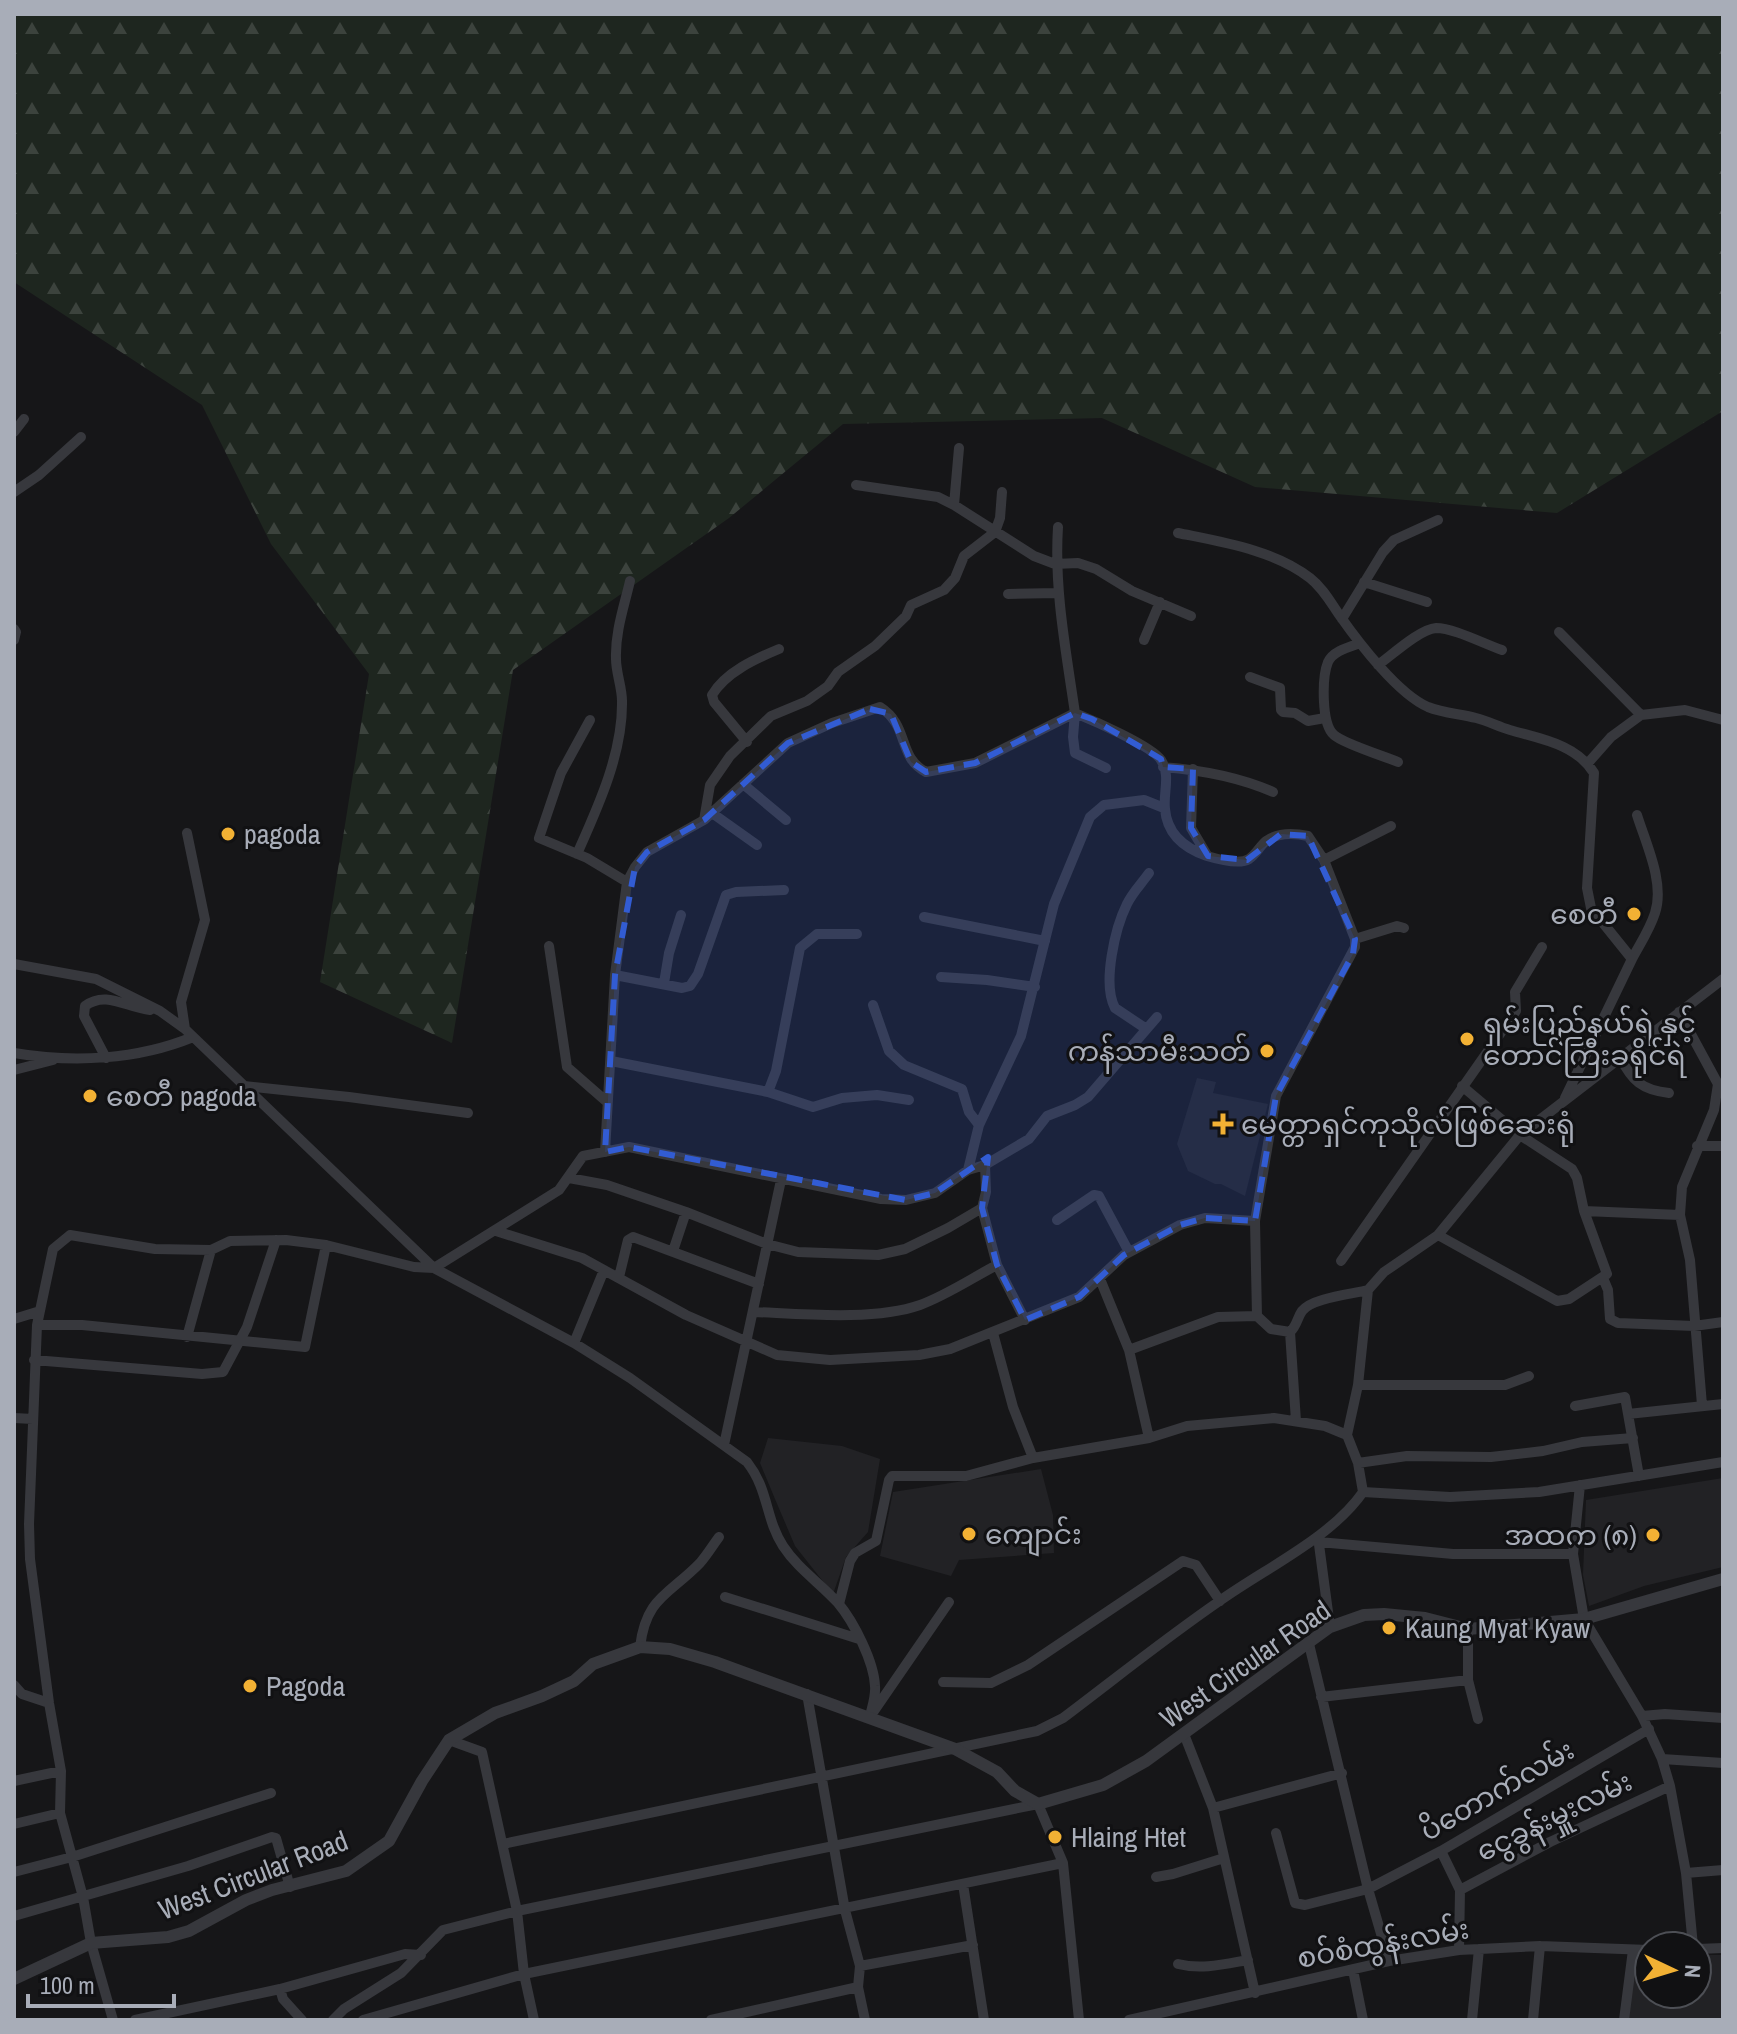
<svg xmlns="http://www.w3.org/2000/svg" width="1737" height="2034" viewBox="0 0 1737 2034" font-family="'Archivo Narrow','Noto Sans Myanmar',sans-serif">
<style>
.built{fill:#222225}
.forest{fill:url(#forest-firs)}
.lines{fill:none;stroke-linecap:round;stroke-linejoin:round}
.minor{stroke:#37383d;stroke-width:10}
.tertiary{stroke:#37383d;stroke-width:12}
.marked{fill:#325cd3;fill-opacity:0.2;stroke:#325cd3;stroke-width:6;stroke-dasharray:16 10;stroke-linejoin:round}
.poi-dot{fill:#f2b134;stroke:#111113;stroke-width:3}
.labels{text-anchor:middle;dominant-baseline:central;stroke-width:6;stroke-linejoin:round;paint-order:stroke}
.poi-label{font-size:28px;fill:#a8adb8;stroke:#111113;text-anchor:start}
.street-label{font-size:28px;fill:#a8adb8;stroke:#111113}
</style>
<defs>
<pattern id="forest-firs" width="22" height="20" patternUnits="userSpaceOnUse" patternTransform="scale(2)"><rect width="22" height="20" fill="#1e261f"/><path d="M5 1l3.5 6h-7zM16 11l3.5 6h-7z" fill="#3c433d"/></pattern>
</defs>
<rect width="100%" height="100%" fill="#161618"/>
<path class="built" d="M1197 1078 1216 1082 1213 1093 1268 1104 1245 1196 1221 1184H1215L1188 1171 1177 1144Z
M768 1438 842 1446 880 1459 868 1532 846 1557 833 1594 795 1546 775 1499 760 1463Z
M1041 1469 1053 1515 1054 1553 959 1560 951 1576 880 1556 893 1492Z
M1723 1478V1567L1644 1586 1589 1606 1583 1575 1586 1500Z
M1635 1955H1649V1994H1697V1955H1723V2020H1628Z"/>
<path class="forest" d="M14 14H1723V411L1557 513 1255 487 1102 418 843 424 729 518 513 670 452 1043 320 982 369 674 271 544 202 405 14 282Z"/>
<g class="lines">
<path class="minor" d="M14 432 24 419
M856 485 938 497 954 505 1034 556 1055 564 1078 563 1096 569 1132 591 1191 616
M14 492 39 475 81 437
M954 505 959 448
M1058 527C1054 589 1066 651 1075 713 1092 720 1152 746 1161 760 1171 776 1163 792 1165 809 1167 834 1184 848 1207 856 1217 859 1240 865 1249 859 1256 854 1260 846 1266 841 1279 832 1294 833 1308 836L1324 860 1355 939V947L1276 1096 1255 1221 1257 1316 1271 1329 1290 1332C1297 1326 1297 1318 1302 1311 1311 1298 1353 1294 1368 1290
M1178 533C1222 542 1274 550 1310 578 1323 588 1331 603 1340 616 1359 643 1398 694 1428 707 1443 713 1461 714 1476 718 1488 721 1499 727 1510 730 1541 739 1576 744 1594 773L1587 888 1591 908 1632 959 1565 1098
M1364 582 1427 602
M1008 594 1058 593
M1342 619 1383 552 1394 540 1438 520
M14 629 16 632 14 640
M1559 632 1641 715 1685 710 1723 720
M1144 640 1160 602
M1360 643C1349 647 1333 651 1328 662 1322 677 1321 724 1334 735 1344 744 1384 756 1398 762
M1378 665C1392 655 1420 629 1436 628 1454 628 1484 644 1502 650
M1250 677 1280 688 1281 710 1283 712 1295 713 1308 721 1325 718
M590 720 561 773 539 838 587 858 627 882
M747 742 714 702 712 695C726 672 755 659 779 649
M1588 763 1611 737 1641 715
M1163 767C1200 770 1239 777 1273 792
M1193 769 1191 828 1207 855
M743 784 786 820
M712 813 757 845
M704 820 710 785 730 756 771 716 807 701 828 686 838 672 875 646 906 616 911 605 944 590 955 578 964 556 995 532 1000 518 1002 492
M577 854C598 807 623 753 622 701 622 687 616 673 616 659 615 632 624 607 630 581
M1324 860 1391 826
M924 917 1045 941
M1355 939 1397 926 1404 928
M549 946 567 1067 607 1102
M1632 959C1640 944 1650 929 1655 913 1665 883 1646 844 1637 815
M14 964 96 979 160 1011 185 1029 434 1268 574 1343 630 1378 747 1462C769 1490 765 1518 783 1546 798 1569 820 1583 838 1603 854 1622 874 1662 875 1686 876 1696 872 1707 870 1716
M615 975 682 988 690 986 698 974 726 895 736 892 784 890
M941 977 987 980 1035 987
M664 983 669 953 681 915
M873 1005 889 1051 904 1065 962 1089 969 1112 979 1125
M1679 1012 1718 1084 1714 1110 1682 1187 1680 1215 1690 1260 1702 1405
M1145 1028 1115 1008C1102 984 1115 928 1127 904 1132 893 1142 883 1149 873
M185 1029 181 1002 205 920 187 833
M14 1053C73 1063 137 1060 193 1037
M1620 1057C1632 1081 1642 1090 1669 1093
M106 1058 84 1016 85 1006C106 990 127 1008 150 1010
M611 1061 768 1092 776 1071 800 948 817 934H857
M14 1070 53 1060
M244 1086 349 1097 468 1113
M768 1092 813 1107 842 1098 877 1095 909 1100
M1697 1146H1723
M605 1152 615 975 627 882 635 867 647 852 704 820 788 743 832 723 880 707C910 726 897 757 926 772L975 763 1075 713 1073 737 1075 753 1106 768
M985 1165 986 1192 982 1208 997 1265 1025 1320
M968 1170 979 1125 1021 1036 1054 904 1090 817 1104 805 1144 800 1164 808
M569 1178 607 1185 686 1212 767 1244 798 1252 878 1255 905 1249 948 1228 982 1208
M1584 1211 1680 1215
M1057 1220 1094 1195 1099 1196 1129 1252
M496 1231 582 1258 686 1315 777 1355 830 1360 919 1355 950 1349 1079 1297 1124 1255 1180 1225 1205 1218 1255 1221
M1438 1235 1557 1301 1569 1299 1607 1274 1584 1211 1577 1178 1572 1169 1520 1135 1462 1086
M673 1251 686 1212
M1341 1261 1516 1011 1515 992 1542 947
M619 1277 628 1240 633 1237 759 1284
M1603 1278 1608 1290 1610 1319 1618 1323 1694 1326 1723 1322
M1100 1279 1129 1350 1149 1438
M754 1312C802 1314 874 1321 920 1305 947 1295 972 1278 997 1265
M14 1319 40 1311
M37 1325H82L305 1347 326 1245
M1290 1332 1296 1421
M993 1333 1013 1407 1033 1458
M187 1337 211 1250
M574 1343 604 1270
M1129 1350 1218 1317 1257 1316
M34 1360 202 1374 223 1372 247 1327 276 1240
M1358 1385H1505L1529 1376
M1575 1406 1625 1397 1639 1476
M1628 1414 1723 1404
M14 1418 33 1419
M724 1445 781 1180
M1358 1463 1407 1456 1491 1457 1543 1451 1582 1442 1633 1438
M1580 1485 1573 1554 1584 1619 1642 1716 1662 1759 1670 1786 1686 1873 1693 1946
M1363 1492 1450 1497 1539 1492 1723 1462
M1318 1537 1330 1627
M1319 1542 1453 1554H1573
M725 1597 859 1639
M839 1604 850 1561 855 1553 876 1541 889 1480 892 1476H966L1033 1458 1149 1438 1187 1426 1274 1418 1325 1426 1347 1435
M1468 1629V1680L1478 1719
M1309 1644 1368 1889 1389 1961
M640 1647C646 1597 669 1595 700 1563 707 1555 713 1545 719 1537
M943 1682 991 1683 1028 1665 1183 1561 1196 1565 1220 1601
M14 1685 22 1694 49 1703
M807 1694 845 1910 860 1966 858 1987 865 2020
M1321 1697 1468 1680
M874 1711 949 1602
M1642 1716 1665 1714 1723 1718
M1184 1734 1213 1808 1255 1993
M449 1740 482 1752 517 1911 524 1974 534 2020
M1662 1759 1723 1763
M14 1781 61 1771
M1213 1808 1342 1773
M14 1824 60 1813
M1276 1833 1295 1903 1305 1905 1368 1889 1441 1851 1649 1729
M503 1844 1037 1731 1063 1718C1116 1678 1167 1637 1221 1600 1266 1568 1332 1537 1363 1492L1358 1463 1347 1435 1358 1385 1368 1290 1384 1272 1438 1235 1520 1135 1723 979
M1441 1851 1460 1890 1459 1950
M14 1872 72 1857 271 1793
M1686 1873 1723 1870
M1156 1877 1173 1874 1224 1858
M963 1884 984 2020
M1460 1890 1550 1842 1670 1786
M14 1916 188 1866 272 1837 276 1838 290 1887
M1697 1949 1723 1948
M1178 1964C1201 1970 1225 1964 1248 1960
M860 1966 973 1945
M1353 1970 1363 2020
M280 1989 283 1999 302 2020
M113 2020 91 1943 83 1897 60 1813 61 1771 49 1703 30 1559 29 1524 37 1325 53 1249 70 1235 155 1249 211 1250 230 1241 286 1240 326 1245 414 1267 434 1268 559 1190 583 1156 629 1147 881 1199 906 1200 935 1193 968 1170 985 1165 1029 1139 1047 1116 1075 1105 1088 1097 1157 1017
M135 2020 280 1989 405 1954 421 1955
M333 2020 344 2009 401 1973 443 1930 517 1911 1038 1804 1063 1863 1079 2020
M363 2020 524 1974 1063 1863
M711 2020 858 1987
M1129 2020 1389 1961 1459 1950 1540 1946 1649 1950
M1472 2020 1479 1949
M1533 2020 1540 1946
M1624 2020 1633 1950"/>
<path class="tertiary" d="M14 1979 91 1943 168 1937 189 1931 246 1900 272 1890 346 1871 389 1841 422 1781 449 1740 495 1713 542 1696 574 1681 593 1664 640 1647 670 1649 715 1662 955 1749 997 1772 1015 1791 1038 1804 1103 1785 1146 1761 1330 1627 1364 1615 1384 1614 1425 1618 1468 1629 1584 1619 1723 1579"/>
</g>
<path class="marked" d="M870 709 891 714 911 762 926 772 975 763 1075 713 1092 719 1161 759 1163 767 1193 769 1191 828 1208 856 1247 860 1281 834 1308 836 1355 939 1353 954 1276 1096 1255 1221 1205 1218 1180 1225 1124 1255 1079 1297 1025 1320 997 1265 982 1208 988 1157 935 1193 906 1200 629 1147 605 1152 615 975 635 867 647 852 704 820 788 743Z"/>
<g class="poi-dot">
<circle cx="228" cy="834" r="8"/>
<circle cx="1634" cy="914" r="8"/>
<circle cx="1467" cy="1039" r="8"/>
<circle cx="1267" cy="1051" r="8"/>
<circle cx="90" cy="1096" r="8"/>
<path d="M1219 1112h8v8h8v8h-8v8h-8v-8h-8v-8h8z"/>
<circle cx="969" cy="1534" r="8"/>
<circle cx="1653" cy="1535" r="8"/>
<circle cx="1389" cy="1628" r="8"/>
<circle cx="250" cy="1686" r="8"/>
<circle cx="1055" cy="1837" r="8"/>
</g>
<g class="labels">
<g class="poi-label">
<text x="244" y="834">pagoda</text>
<text x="1618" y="914" text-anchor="end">စေတီ</text>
<text x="1483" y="1023">ရှမ်းပြည်နယ်ရဲ နှင့်<tspan x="1483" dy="32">တောင်ကြီးခရိုင်ရဲ</tspan></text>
<text x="1251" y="1051" text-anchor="end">ကန်သာမီးသတ်</text>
<text x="106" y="1096">စေတီ pagoda</text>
<text x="1241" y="1124">မေတ္တာရှင်ကုသိုလ်ဖြစ်ဆေးရုံ</text>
<text x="985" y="1534">ကျောင်း</text>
<text x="1637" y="1535" text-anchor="end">အထက (၈)</text>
<text x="1405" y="1628">Kaung Myat Kyaw</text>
<text x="266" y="1686">Pagoda</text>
<text x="1071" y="1837">Hlaing Htet</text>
</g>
<g class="street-label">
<text transform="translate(1245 1664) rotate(-35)">West Circular Road</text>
<text transform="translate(1497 1790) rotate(-30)">ပိတောက်လမ်း</text>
<text transform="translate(1554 1816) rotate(-26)">ငွေခွန်းမှူးလမ်း</text>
<text transform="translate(253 1875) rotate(-21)">West Circular Road</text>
<text transform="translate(1383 1943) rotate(-10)">စဝ်စံထွန်းလမ်း</text>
</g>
</g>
<rect width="1737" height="2034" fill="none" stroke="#a8adb8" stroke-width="32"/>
<g transform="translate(1673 1970) rotate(94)"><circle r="38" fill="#111113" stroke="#4d4f55" stroke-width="2"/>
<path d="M0-6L14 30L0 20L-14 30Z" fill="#f2b134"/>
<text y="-12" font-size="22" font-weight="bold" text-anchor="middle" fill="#a8adb8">N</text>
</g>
<path d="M28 1994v12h146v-12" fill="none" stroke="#a8adb8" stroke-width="4"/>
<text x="40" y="1994" font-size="24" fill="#a8adb8" stroke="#111113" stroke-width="6" paint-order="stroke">100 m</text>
</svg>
